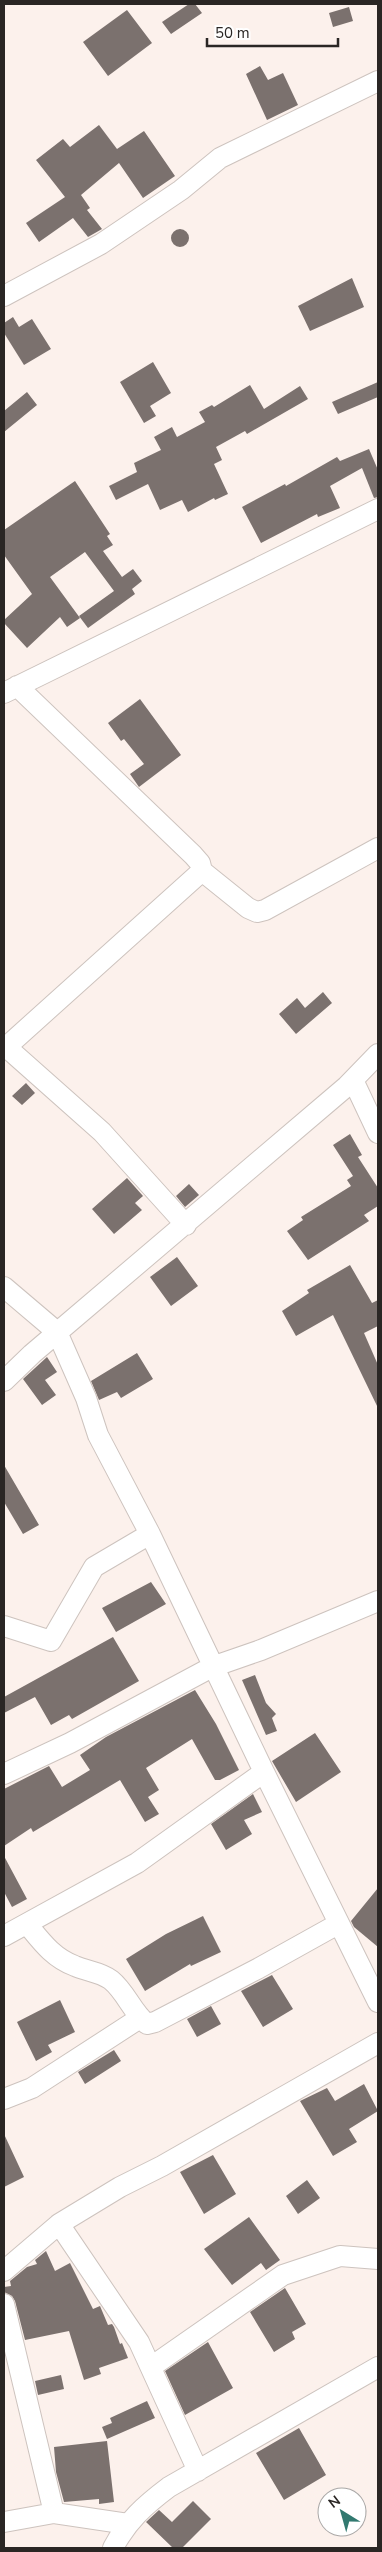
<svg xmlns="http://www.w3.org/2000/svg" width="382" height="2552" viewBox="0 0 382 2552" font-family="'Nunito Sans',sans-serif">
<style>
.building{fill:#7b716e}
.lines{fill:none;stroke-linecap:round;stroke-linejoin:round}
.street-casing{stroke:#cdc3be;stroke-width:22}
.street{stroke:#fff;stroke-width:20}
</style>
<rect width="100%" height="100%" fill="#fcf1ec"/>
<path class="building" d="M189 4H195L202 13 171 34 162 22Z
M349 7 353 21 333 27 329 13Z
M127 10 152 43 108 76 83 42Z
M260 66 268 80 283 73 298 105 267 120 246 74Z
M99 125 117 149 144 131 175 176 143 198 119 163 81 195 90 208 87 210 102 229 88 237 73 218 39 242 26 223 65 197 36 160 63 139 70 147Z
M171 238a9 9 0 1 1 18 0a9 9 0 1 1-18 0Z
M352 278 364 307 310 331 298 306Z
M13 317 19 327 32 319 51 349 24 365 4 333V323Z
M153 362 171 393 150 406 156 416 144 423 120 382Z
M378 382V397L338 414 332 402Z
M250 385 264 409 300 386 308 399 247 434 245 431 216 447 222 460 214 464 228 494 215 500 214 498 188 512 182 500 160 510 148 484 116 500 109 486 137 472 134 463 161 450 154 437 172 427 177 437 205 422 199 412 212 405 214 407Z
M27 392 37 405 4 432V411Z
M369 449 378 470V497L374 498 362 468 330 486 340 508 318 517 317 514 261 543 242 507 285 484 286 486 337 457 340 461Z
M75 481 110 534 107 536 113 545 103 551 122 577 133 569 142 581 132 589 135 594 88 628 79 616 114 591 85 552 50 577 80 618 67 627 60 617 27 648 4 623V620L32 594 4 555V530Z
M140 699 181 755 139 787 130 774 144 764 124 739 121 741 108 723Z
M323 992 332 1003 296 1034 279 1014 297 998 305 1008Z
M26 1083 35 1093 22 1105 12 1096Z
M350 1134 362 1155 358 1157 378 1188V1206L364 1215 369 1221 308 1260 287 1231 303 1220 301 1217 351 1186 347 1180 353 1176 333 1145Z
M127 1178 143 1196 135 1203 142 1210 114 1234 92 1209Z
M189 1184 199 1195 185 1207 176 1196Z
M177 1257 198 1286 171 1306 150 1277Z
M350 1265 372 1303 378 1300V1326L364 1333 378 1365V1408L333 1315 296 1336 282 1311 309 1293 307 1290Z
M137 1353 153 1379 121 1398 117 1392 99 1400 91 1381Z
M47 1357 57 1372 45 1380 56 1395 42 1405 23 1379Z
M4 1465 39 1525 23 1534 4 1502Z
M151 1582 166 1604 116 1632 102 1608Z
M113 1637 139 1681 72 1719 69 1715 51 1725 35 1697 4 1713V1697Z
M255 1675 266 1703 276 1714 272 1718 277 1731 266 1735 242 1680Z
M195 1690 216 1724 239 1770 220 1780H215L192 1739 146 1768 159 1790 148 1797 159 1814 145 1822 120 1780 33 1832 31 1828 4 1846V1789L49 1766 62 1787 90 1770 80 1755 106 1737Z
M315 1733 341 1772 296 1802 272 1761Z
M253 1794 262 1812 244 1820 252 1834 226 1850 211 1824Z
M4 1856 27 1899 12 1907 4 1892Z
M378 1888V1947L354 1927 351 1921Z
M203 1916 221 1952 191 1966 190 1964 145 1991 126 1959 166 1934Z
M272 1975 293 2009 263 2027 241 1991Z
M60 2000 75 2032 48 2045 52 2052 36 2061 17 2022Z
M211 2006 221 2024 197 2037 187 2019Z
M114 2050 121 2061 85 2084 78 2072Z
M364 2084 378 2111 349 2129 357 2142 333 2156 300 2101 327 2088 335 2101Z
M4 2134 24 2177 4 2187Z
M213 2155 236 2194 204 2214 180 2172Z
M307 2180 320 2198 298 2214 286 2196Z
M249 2217 280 2260 266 2270 261 2263 232 2285 204 2249Z
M46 2251 55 2271 70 2263 93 2309 100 2306 108 2325 112 2324 114 2327 120 2344 122 2343 128 2358 99 2368 101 2374 84 2380 69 2331 25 2340 15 2301 12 2296 4 2292V2287L11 2286 10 2281 27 2267 37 2264 35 2260Z
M285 2288 306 2324 292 2332 295 2339 274 2352 250 2312Z
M208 2342 233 2388 185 2415 165 2371Z
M61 2375 64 2389 38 2395 35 2381Z
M147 2401 155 2418 107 2439 102 2427 112 2423 110 2418Z
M299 2428 326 2475 284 2500 256 2453Z
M107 2441 114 2502 99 2504V2499L64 2502 56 2472 54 2447Z
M193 2501 211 2519 182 2548H173L146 2522 159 2510 172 2522Z"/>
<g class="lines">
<defs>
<path id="street" d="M4 296 101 244 181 190 220 158 378 81
M4 693 378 509
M202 871 248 908 257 912 265 910 378 848
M4 1045 102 1132 186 1225
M4 1049 202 871 200 863 193 855 17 686
M353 1080 378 1133
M4 1287 57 1332 86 1398 98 1435 150 1534 264 1772
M4 1381 32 1354 347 1086 378 1054
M4 1626 51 1641 94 1567 150 1534
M4 1774 70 1743 212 1667 261 1650 378 1601
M27 1924C41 1941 53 1958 75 1966 86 1971 101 1972 111 1980 126 1992 132 2012 147 2024L155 2022 259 1968 338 1924
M4 1936 137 1863 264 1772 378 2002
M4 2099 32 2088 140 2018
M59 2224 120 2187 162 2166 378 2043
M4 2271 59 2224 139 2342 198 2471
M4 2304 54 2513
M151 2367 283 2275 340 2256 378 2259
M4 2522 54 2513 128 2524
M113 2548C127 2521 145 2505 169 2487L378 2367"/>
</defs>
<use href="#street" class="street-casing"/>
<use href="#street" class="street"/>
</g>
<rect width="382" height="2552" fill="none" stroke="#2a2624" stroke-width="10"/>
<g transform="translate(342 2512) rotate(323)"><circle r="24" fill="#ffffff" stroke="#aaa8a7"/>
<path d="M0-4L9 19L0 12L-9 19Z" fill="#327970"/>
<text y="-8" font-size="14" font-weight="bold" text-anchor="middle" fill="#2a2624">N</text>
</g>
<path d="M207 38v8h131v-8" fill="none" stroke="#2a2624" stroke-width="2.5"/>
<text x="215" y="38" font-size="15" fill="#2a2624" stroke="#ffffff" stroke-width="4" paint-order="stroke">50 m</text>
</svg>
